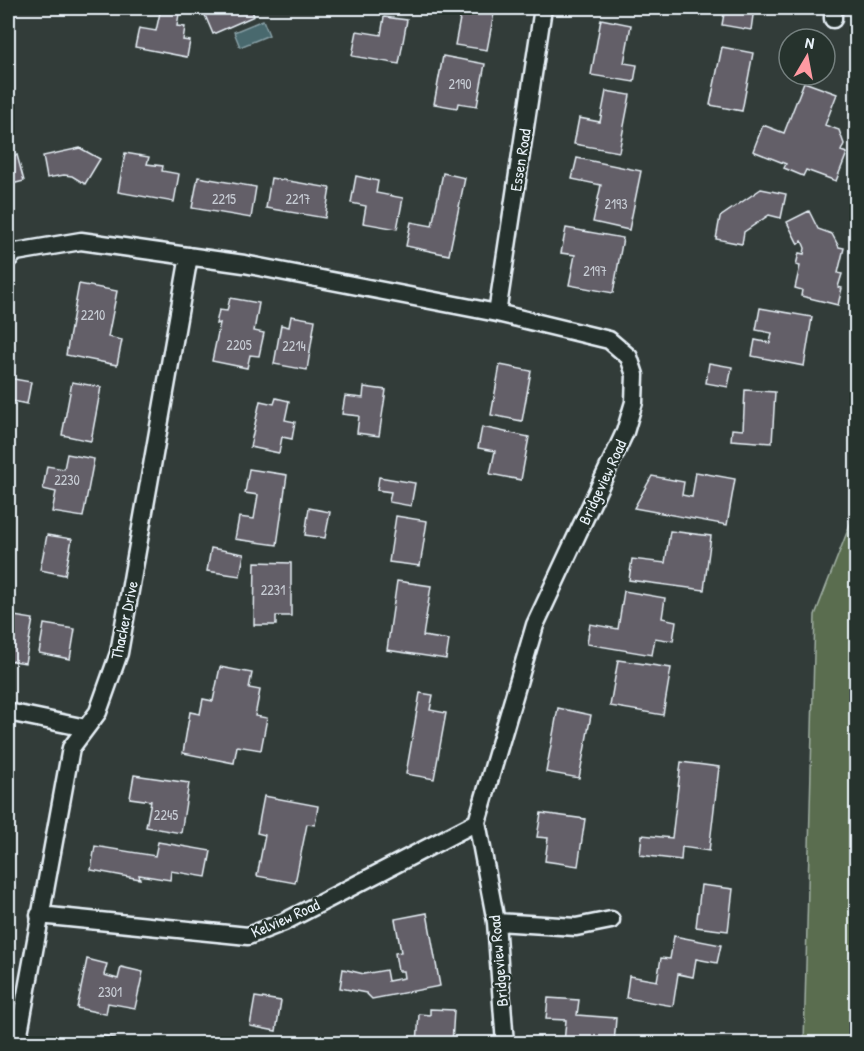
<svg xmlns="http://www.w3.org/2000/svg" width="864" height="1051" viewBox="0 0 864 1051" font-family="'Patrick Hand',sans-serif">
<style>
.green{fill:#5a6d50;stroke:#a1afa4;stroke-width:1.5}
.water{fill:#48696e;stroke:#889fa5;stroke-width:1.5}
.building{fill:#645e67;stroke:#e8f1f8;stroke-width:1.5}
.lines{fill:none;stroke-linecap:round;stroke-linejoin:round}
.street-casing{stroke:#e8f1f8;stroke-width:21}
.street{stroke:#26332d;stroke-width:16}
.labels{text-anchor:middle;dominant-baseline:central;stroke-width:4.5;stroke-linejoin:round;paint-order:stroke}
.number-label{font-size:14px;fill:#c7ccd4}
.street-label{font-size:16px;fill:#e8f1f8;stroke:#26332d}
</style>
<rect width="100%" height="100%" fill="#323c39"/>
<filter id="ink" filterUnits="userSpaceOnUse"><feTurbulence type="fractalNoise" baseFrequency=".0167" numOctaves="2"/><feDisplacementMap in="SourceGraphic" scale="12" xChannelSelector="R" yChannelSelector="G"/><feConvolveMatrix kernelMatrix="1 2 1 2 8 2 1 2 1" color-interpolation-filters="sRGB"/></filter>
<g filter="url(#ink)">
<path class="green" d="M856 509V1043H804L815 615Z"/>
<path class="water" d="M263 20 269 35 240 47 234 32Z"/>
<path class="building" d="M161 8H180L177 26 185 27 183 40 190 41 187 57 135 47 139 28 156 31Z
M202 8H251L254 16 213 34Z
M462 8H495L487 50 455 45Z
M725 8H754L751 30 722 25Z
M384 17 407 20 399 64 352 56 357 31 381 35Z
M601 19 631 25 624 63 637 65 634 82 591 75Z
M722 47 753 53 742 111 710 105Z
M443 56 485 64 477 106 458 103 457 108 434 104Z
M804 82 837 94 825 125 839 130 844 144 841 151 847 153 836 181 806 170 803 176 784 168 786 164 753 151 763 125 784 133Z
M606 91 630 95 619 152 574 144 579 118 600 122Z
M80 148 100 159 85 184 72 176 64 175 47 178 43 156Z
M125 153 149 157 147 164 163 166 162 171 179 174 174 202 118 192Z
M17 155 24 181 8 185V157Z
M577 158 641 171 629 230 593 222 601 185 572 179Z
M443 173 465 178 449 255 406 246 411 222 432 226Z
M356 176 378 181 376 193 403 198 397 229 363 223 366 206 351 203Z
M198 177 256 187 251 218 192 208Z
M271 178 330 188 325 218 266 208Z
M761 189 786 194 781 218 769 215 744 232 742 244 716 239 720 217Z
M809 211 818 229 832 234 839 247 844 248 838 273 842 274 838 287 842 288 838 305 801 296 802 290 795 288 800 266 796 265 799 253 804 254 805 248 802 241 798 244 787 222Z
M566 228 623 238 613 293 569 285 575 255 561 253Z
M79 284 117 291 108 337 122 340 117 365 66 355Z
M230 298 259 303 254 331 264 333 259 356 250 355 247 368 212 361 220 323 216 324 219 310 227 311Z
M760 308 812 317 804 366 752 356 755 340 770 343 772 333 756 330Z
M291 316 315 320 307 370 274 364 281 325 289 327Z
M709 363 732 367 728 387 706 383Z
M500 365 531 371 522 421 491 415Z
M8 378 31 382 27 404 8 400Z
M72 382 101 387 91 441 62 435Z
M364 387 386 390 379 436 357 433 359 416 342 414 345 396 363 398Z
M745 390 775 392 772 443 731 440 732 429 743 430Z
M276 398 289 401 285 420 295 422 292 439 282 437 279 453 250 447 260 401 274 404Z
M482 427 529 437 521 480 490 474 495 451 478 448Z
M67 454 94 459 83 517 52 512 56 492 43 489 47 466 64 469Z
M249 469 287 475 277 545 235 539 239 517 254 519 258 495 245 493Z
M696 472 735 479 727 525 634 508 652 476 684 482 682 495 692 497Z
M379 477 415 483 411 506 389 502 391 492 377 490Z
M309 508 330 512 325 538 305 535Z
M396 516 427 521 420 566 389 562Z
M670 531 711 536 704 590 629 580 632 559 665 563Z
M47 535 72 539 65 575 40 570Z
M211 548 244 554 240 576 207 571Z
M255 562 291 563V616H276V625H254Z
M397 581 431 586 423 636 449 640 446 659 387 650Z
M624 591 665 598 662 618 676 621 673 641 655 638 652 655 587 644 590 624 618 629Z
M8 615 33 619 25 663 8 660Z
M44 624 75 629 70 659 39 653Z
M618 660 671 668 663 715 610 706Z
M220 667 252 673 249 688 260 690 255 716 267 718 261 750 237 746 234 763 183 753 190 712 200 714 203 699 213 701Z
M420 693 433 695 430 710 446 713 434 779 406 774Z
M558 708 591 715 579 778 546 772Z
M681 762 719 767 709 851 682 847 681 860 640 855 642 835 672 838Z
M134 775 189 783 181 833 146 827 151 801 130 798Z
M264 796 318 806 315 825 307 824 295 883 257 876 265 835 257 833Z
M541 813 585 819 578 866 545 861 548 838 537 837Z
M158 842 211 851 206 877 171 871 170 880 139 875 140 879 91 870 95 846 155 856Z
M701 885 733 889 728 931 696 927Z
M427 913 440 986 372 999 366 993 340 988 343 969 364 974 386 970 388 981 404 978 403 971H398L395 953 401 952 395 919Z
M674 936 721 945 717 963 696 959 693 977 678 974 673 1006 626 998 629 976 657 981 661 958 670 959Z
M87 959 107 964 104 975 118 979 121 967 143 972 135 1008 108 1003 106 1014 77 1008Z
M255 997 281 1001 276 1031 250 1026Z
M548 998 579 1000 577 1015 616 1018 614 1044H564L566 1020 546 1019Z
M430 1009 454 1010 452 1044H417L419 1014 430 1015Z
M99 1035 115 1038 114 1044H97Z"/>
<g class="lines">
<defs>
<path id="street" d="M833 19V8
M8 259 16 252 81 241 244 264 497 313 609 340 629 357 635 375 634 402 625 432 535 625 477 822 496 922 505 1044
M497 313 543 8
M8 712 86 728
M39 915 248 936 284 922 477 822
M496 922 576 927 611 920
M17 1044 71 748 98 712 119 653 189 256"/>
</defs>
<use href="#street" class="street-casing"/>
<use href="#street" class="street"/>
</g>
</g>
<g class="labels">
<g class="number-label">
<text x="460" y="83">2190</text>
<text x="224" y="198">2215</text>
<text x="298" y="198">2217</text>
<text x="616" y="203">2193</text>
<text x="595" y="270">2197</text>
<text x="93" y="314">2210</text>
<text x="239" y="344">2205</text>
<text x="294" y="345">2214</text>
<text x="67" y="479">2230</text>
<text x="273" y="589">2231</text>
<text x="166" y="814">2245</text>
<text x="110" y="991">2301</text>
</g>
<g class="street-label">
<text transform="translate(520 160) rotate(-81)">Essen Road</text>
<text transform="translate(602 482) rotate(-65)">Bridgeview Road</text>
<text transform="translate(124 620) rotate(-78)">Thacker Drive</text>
<text transform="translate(285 918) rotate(-24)">Kelview Road</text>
<text transform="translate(498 961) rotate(-95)">Bridgeview Road</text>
</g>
</g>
<rect width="864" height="1051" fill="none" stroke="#26332d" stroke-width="30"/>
<rect x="15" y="15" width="834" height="1021" fill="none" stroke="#e8f1f8" stroke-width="2" filter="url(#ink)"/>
<g transform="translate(807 57) rotate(10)"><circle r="28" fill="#26332d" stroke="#747f7e" stroke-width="1.5"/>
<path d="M0-4.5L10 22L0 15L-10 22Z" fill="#ff9aa2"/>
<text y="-9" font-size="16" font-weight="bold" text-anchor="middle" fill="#e8f1f8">N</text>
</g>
</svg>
